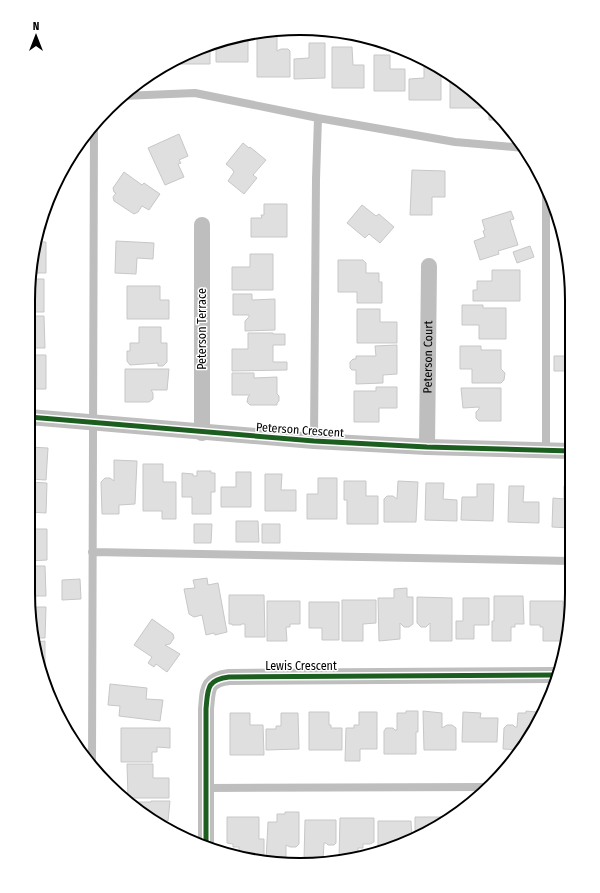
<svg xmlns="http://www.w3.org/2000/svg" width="600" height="893" viewBox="0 0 600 893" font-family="'Fira Sans Condensed',sans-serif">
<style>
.building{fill:#dfdfdf;stroke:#c7c7c7}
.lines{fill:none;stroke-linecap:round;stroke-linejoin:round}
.service{stroke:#bebebe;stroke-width:8}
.minor{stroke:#bebebe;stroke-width:16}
.cycleway-casing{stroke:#fff;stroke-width:8}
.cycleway{stroke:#1b5e20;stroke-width:5}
.labels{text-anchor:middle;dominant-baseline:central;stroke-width:3;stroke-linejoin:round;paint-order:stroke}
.street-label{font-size:12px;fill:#000;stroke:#fff}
.rim{fill:none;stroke:#000;stroke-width:2}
</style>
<rect width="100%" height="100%" fill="#fff"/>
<path class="building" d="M257 33H277V51L281 49H288L290 51V77H257Z
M230 37H234V41H248V62H216V42Z
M309 43H325V78L294 79V59L309 58Z
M210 45V64H180V56Z
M332 47H352L353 65H364V88H332Z
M374 55H390V69H405V91H374Z
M424 64H435L441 68V100H409V79L424 78Z
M450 74 480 96 484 101V108H450Z
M489 106 503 120H489Z
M179 134 188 156 179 160 181 163 178 164 184 177 165 185 148 148Z
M243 143 249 148 250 147 266 160 253 175 257 178 244 194 228 181 234 172 233 171V170L226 164Z
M412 170 445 171V197H432V215H410Z
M124 172 142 185 144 183 160 194 149 210 142 206 138 212 134 214 114 201 113 197 116 193 114 192 113 188Z
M264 204H287V237H251V218H262L261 215H264Z
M362 205 376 216 379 214 394 227 380 243 369 234 365 238 347 223Z
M511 211 514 219 510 220 518 245 498 251 499 254 480 260 474 241 485 237 483 231 485 230 482 220Z
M46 212V229H41Z
M116 241 154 243 153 259 137 258 136 274 115 273Z
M37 242H46V273H30V264Z
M530 246 534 257 517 263 513 252Z
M250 254H273V290H232V267H250Z
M338 260H363L366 263V273H379V282H382V303H357V292H338Z
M492 270H520V301H473V290H477V281H492Z
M30 279H44V312H30Z
M127 286H160V300H169V319H127Z
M233 294H252V300L275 299V330L245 331V321L249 317V315H233Z
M462 305H483V308H506V339H479V325H462Z
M357 309H380V322H397V343H357Z
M30 316H44L45 348H30Z
M139 327H161V343H167V362L163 366H158V363L130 365 127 361V351H130V343H139Z
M248 333H273V334H285V345H273V362H287V370L232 371V349H248Z
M397 345V374L383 375V383L356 384V370H352L350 368V362L353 359H356V356H376L375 346Z
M460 346H481V350H501V369L505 373 504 380 501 383H472V369H460Z
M30 355H46V389H29Z
M554 356H571V371H554Z
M125 369H169L167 390H151L153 393V399L149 402H125Z
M232 373H254V378L277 377V394L279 396V401L277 403V405H250L247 402 248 397 250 395H232Z
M376 387H397V408H379V422H354V391H376Z
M461 388H501V421H479L476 418V412L479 409V407L463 408Z
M29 447 48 448 46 480 29 479Z
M114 460 137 461 135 504 119 505V514H102L101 482 105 478H110L114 481Z
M143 464H163V482H176V519H162V511H143Z
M197 471H211V473H215V492H211V514H192V497H182V473L193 474V476H197Z
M236 472H251V507H221V487H236Z
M265 474H282L281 490H296V511H265Z
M318 478H337V519H307V494H318Z
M344 481H366V496H378V524H347V500H344Z
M398 481 418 482 416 522H384V499L387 496H393L397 499Z
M29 482 47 483 46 513 29 512Z
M426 483H444L443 499 457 500V521L425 520Z
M477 484H494L493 521 461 520 462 497H477Z
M509 486H524L523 502H539V523L508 522Z
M564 486H570V528L552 527 553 498 564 499Z
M236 521H258L259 542H236Z
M194 524H212L211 543H194Z
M262 524H280V543H262Z
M28 529H47V560L28 561Z
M28 566H45L46 596H29Z
M207 578 208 585 218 583 227 632 215 635 214 633 206 635 202 615 194 617 189 614 184 589 195 588 193 580Z
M80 579 81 599 62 600V580Z
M407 588V597H413V624L409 627H404L400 623V639L379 641 378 598H394V589Z
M229 595H264L265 637H245V624H241V625H232V624H229Z
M494 596H523L524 624H515V627H511V641H492V621H494Z
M417 597 452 598V641H430V623L426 627H421L417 623Z
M463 598H489V625H474V639H456V621H463Z
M342 600H376V623L363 624V641H342Z
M267 601H300V624H290V627H286L287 641H267Z
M530 601H563L564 641H543V627H540V625H530Z
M309 602H339V640H322V628H309Z
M30 607H46L45 638H35Z
M152 619 173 634 174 638 170 644 165 645 180 654 167 672 156 664 154 667 148 663 152 657 134 645Z
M45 641V673H41L36 642Z
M110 684 147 688 146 699 163 700 160 721 119 716 120 706 108 705Z
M406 711H418V732H416V754H384V731L386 728H393L395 730H397V713H406Z
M423 711 442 713V728L447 725H452L456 728V750H424Z
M526 711 537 712 536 725 519 750 503 749 504 728 507 725H513L515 727H517L518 713H526Z
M309 712H329V725H331V728H342V750H309Z
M359 712H377V749H360V761H345L346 728H354V725H359Z
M463 712 481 713 480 718H498L497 742H462Z
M539 712H544L539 720Z
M230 713H250V725H263L264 755H230Z
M281 713H298L299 749 266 750V729H276V726H281Z
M121 728H170V748L157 747V752H152V762H121Z
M127 764H153V778H169V798H128Z
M151 801H170L168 821H155L134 809 131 805V802H151Z
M285 812H299V844L296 847H290L286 845V859H278V861H266L268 822H277V814H285Z
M227 817H259V839H264V860L239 854V847H233V844L227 843Z
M415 817H448V818L436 828 415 837Z
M340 818H374V842L370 844H363V848H358V857L339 859Z
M305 820H336V843L334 845H328L326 843H324L323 859 304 860Z
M378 821H411L412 839 378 853Z"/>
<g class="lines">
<path class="service" d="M122 96 195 93 318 118 455 142 524 148
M314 441 316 179 318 118
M546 450V185
M92 552 570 561
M92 763 94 123
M206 788 487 787"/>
<g class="minor">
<path d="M29 417 314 441 427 447 571 451"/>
<path d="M202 433V225"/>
<path id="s1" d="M427 447 429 266"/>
<path d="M206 847V709C208 689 206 680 229 677L556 675"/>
</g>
<defs>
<path id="cycleway" d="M29 417 314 441 427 447 571 451
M206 847V709C208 689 206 680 229 677L556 675"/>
</defs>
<use href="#cycleway" class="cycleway-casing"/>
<use href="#cycleway" class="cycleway"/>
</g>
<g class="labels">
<g class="street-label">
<text transform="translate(202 329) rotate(-90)">Peterson Terrace</text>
<text stroke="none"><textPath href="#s1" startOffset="90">Peterson Court</textPath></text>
<text transform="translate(300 430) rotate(4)">Peterson Crescent</text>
<text x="301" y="666">Lewis Crescent</text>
</g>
</g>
<path d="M0 0H600V893H0ZM300 35H300A265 265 0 0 1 565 300V593A265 265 0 0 1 300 858H300A265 265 0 0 1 35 593V300A265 265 0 0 1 300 35Z" fill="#fff" fill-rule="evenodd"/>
<path class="rim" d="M300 35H300A265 265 0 0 1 565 300V593A265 265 0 0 1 300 858H300A265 265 0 0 1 35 593V300A265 265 0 0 1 300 35Z"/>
<g transform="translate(36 36)" stroke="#ffffff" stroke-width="3" paint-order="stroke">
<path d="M0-3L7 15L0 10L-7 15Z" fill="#000000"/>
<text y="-6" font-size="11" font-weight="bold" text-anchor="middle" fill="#000000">N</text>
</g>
</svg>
